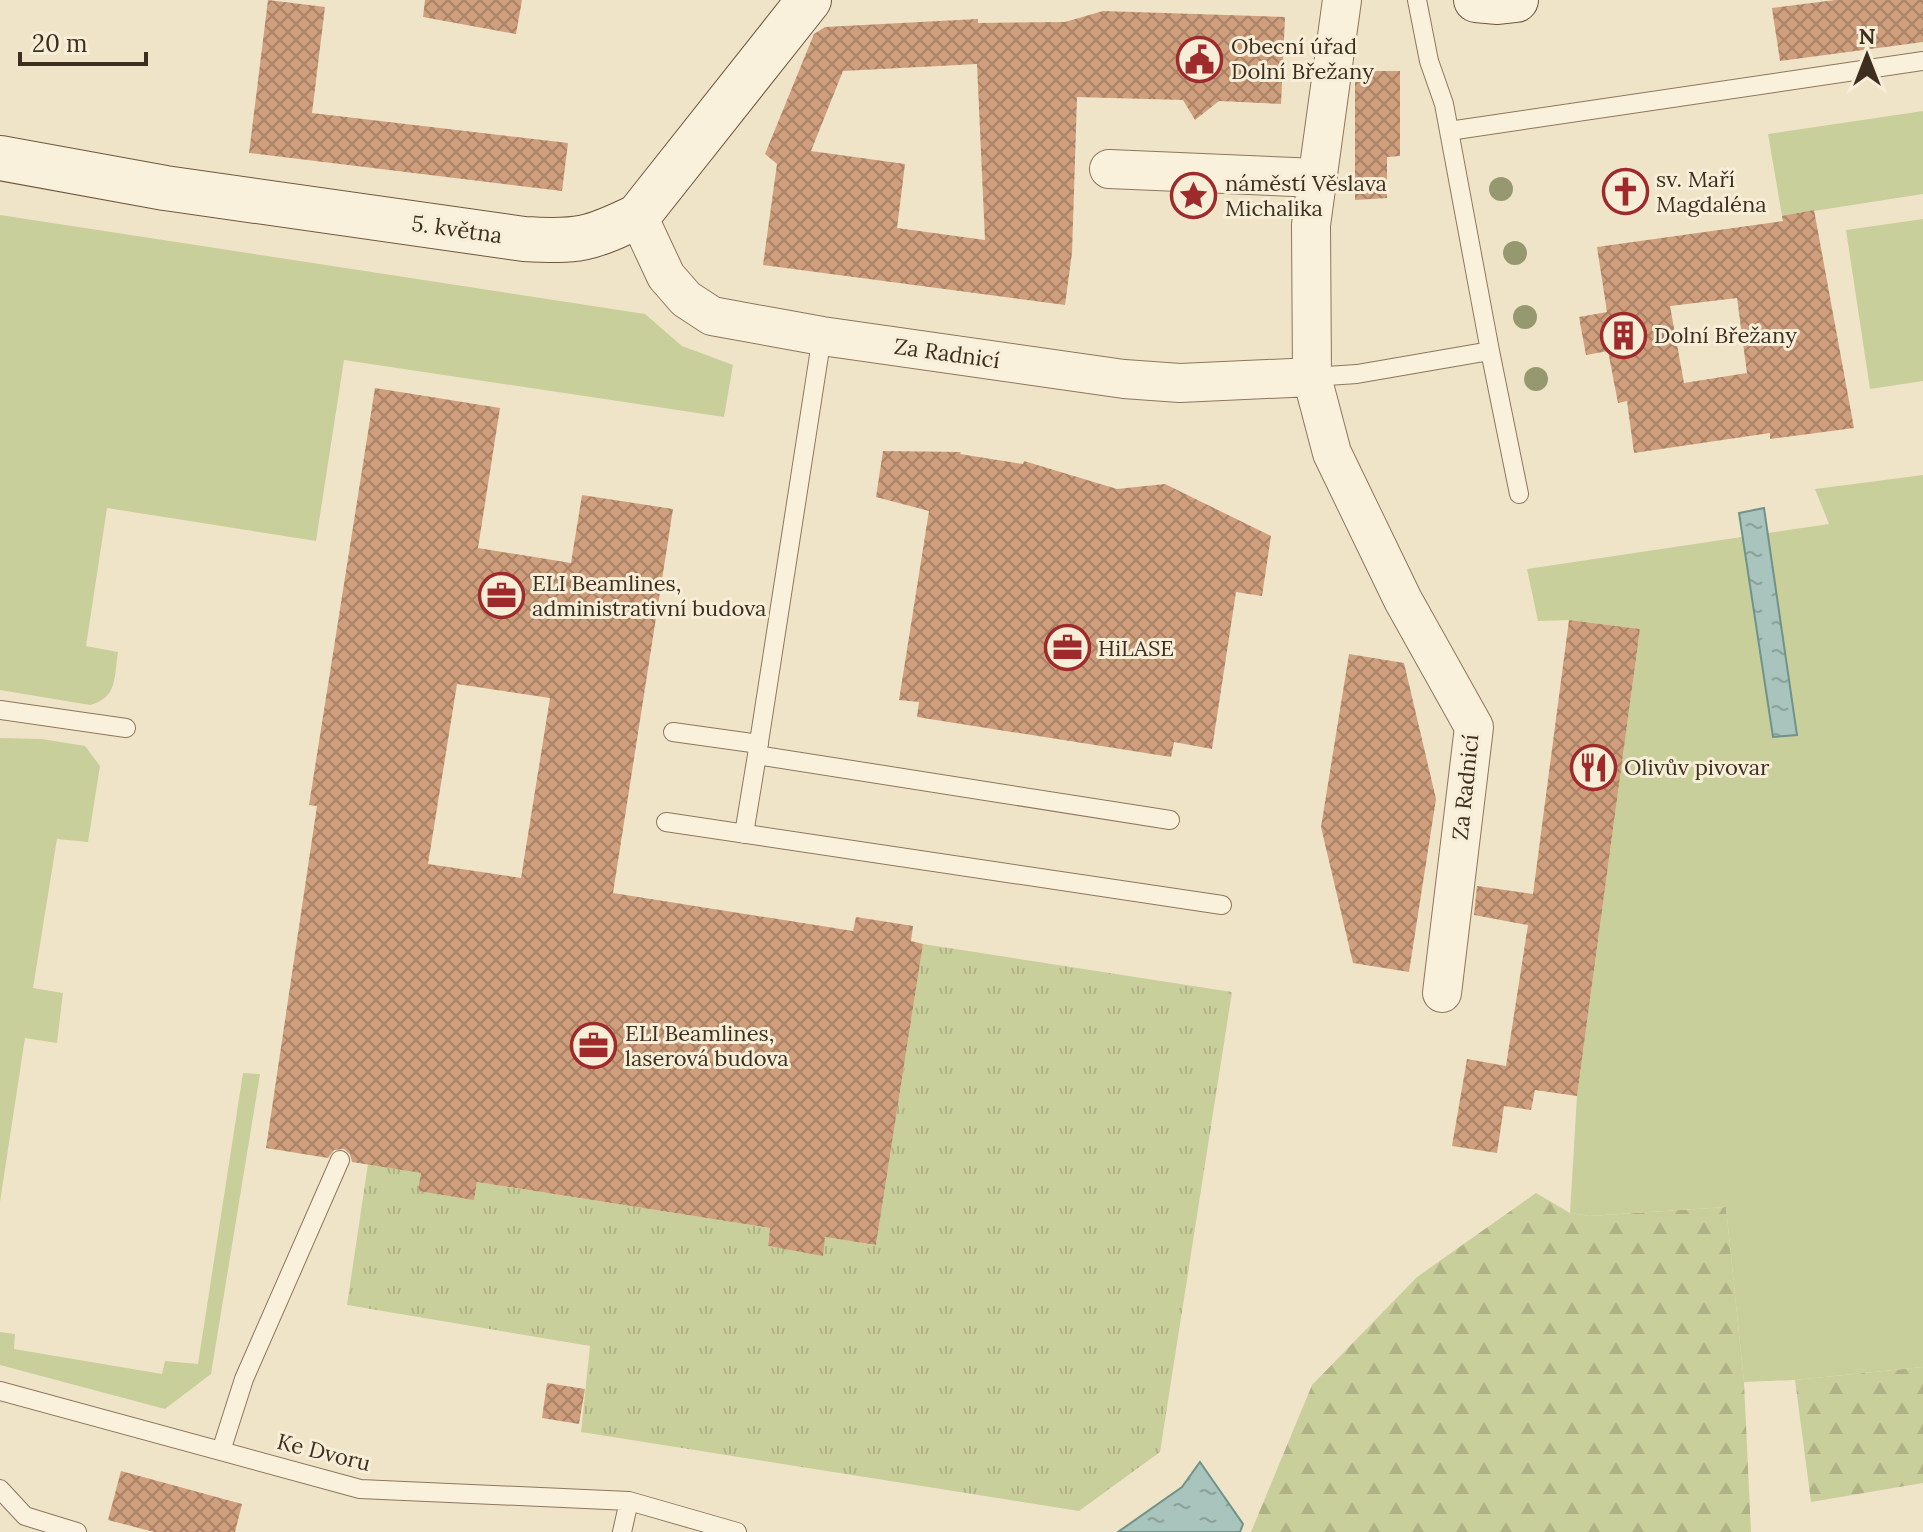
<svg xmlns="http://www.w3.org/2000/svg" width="1923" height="1532" viewBox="0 0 1923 1532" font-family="Lora,serif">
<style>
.grass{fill:url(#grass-tufts)}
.forest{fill:url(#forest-firs)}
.park{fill:#c9cf9b}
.water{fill:url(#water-ripples);stroke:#6f938a;stroke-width:2}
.building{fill:url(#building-cross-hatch);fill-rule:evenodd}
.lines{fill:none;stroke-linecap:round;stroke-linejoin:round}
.lane-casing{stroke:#8d765c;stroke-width:20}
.street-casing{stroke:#8d765c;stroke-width:40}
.secondary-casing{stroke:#6f573f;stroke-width:46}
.lane{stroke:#faf1dc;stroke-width:18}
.street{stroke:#faf1dc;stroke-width:38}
.secondary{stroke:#faf1dc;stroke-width:44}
.tree{fill:#96986f}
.labels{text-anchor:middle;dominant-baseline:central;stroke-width:6;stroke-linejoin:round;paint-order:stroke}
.poi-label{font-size:22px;fill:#3d2e20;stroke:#f7eed8;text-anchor:start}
.street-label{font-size:22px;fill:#3d2e20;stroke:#f7eed8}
</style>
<defs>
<pattern id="grass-tufts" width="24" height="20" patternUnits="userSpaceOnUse" patternTransform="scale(2)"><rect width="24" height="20" fill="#c9cf9b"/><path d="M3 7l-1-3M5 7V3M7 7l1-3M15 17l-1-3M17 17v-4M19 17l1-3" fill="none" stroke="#aeb285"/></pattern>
<pattern id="forest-firs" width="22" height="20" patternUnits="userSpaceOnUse" patternTransform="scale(2)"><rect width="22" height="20" fill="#c9cf9b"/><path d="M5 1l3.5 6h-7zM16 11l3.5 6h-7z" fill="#aeb285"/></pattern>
<pattern id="water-ripples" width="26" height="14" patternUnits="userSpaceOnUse" patternTransform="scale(2)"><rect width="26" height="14" fill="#a9c4bc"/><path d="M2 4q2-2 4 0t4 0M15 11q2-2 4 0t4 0" fill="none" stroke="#8ba098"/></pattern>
<pattern id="building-cross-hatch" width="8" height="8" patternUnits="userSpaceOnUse" patternTransform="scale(2)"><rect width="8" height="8" fill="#cf9f7d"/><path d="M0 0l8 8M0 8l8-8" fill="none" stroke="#a98266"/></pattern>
</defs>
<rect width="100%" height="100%" fill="#f0e4c8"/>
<path class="grass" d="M923 944 1232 992 1160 1452 1079 1511 581 1432 590 1346 347 1305 368 1164 421 1173 419 1191 474 1199 477 1182 770 1228 768 1246 822 1255 825 1237 876 1245Z"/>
<path class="forest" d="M1536 1193 1570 1213 1589 1216 1726 1207 1744 1382 1751 1532H1251L1312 1385 1417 1277Z
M1923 1367V1483L1811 1502 1795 1380Z"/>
<path class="park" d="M1923 111V194L1782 216 1768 134Z
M0 215 645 314 682 346 733 365 724 417 344 360 316 541 107 508 86 646 118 652C114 676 118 698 90 705L0 690Z
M1923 219V381L1870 389 1846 230Z
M1923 475V1367L1795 1380 1744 1382 1726 1207 1589 1216 1570 1213 1577 1096 1640 629 1569 620 1538 621 1527 569 1829 524 1815 489Z
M0 738 42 739 85 746 100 766 88 842 57 839 33 988 63 993 57 1043 25 1038 0 1202Z
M243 1073 260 1074 211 1374 165 1409 0 1365V1332L15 1334 14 1349 162 1374 165 1361 198 1364Z"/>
<path class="water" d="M1764 508 1797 735 1773 737 1739 513Z
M1200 1462 1243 1524 1240 1532H1118L1182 1487Z"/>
<path class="building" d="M268 0 325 7 312 113 568 143 562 191 249 153Z
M425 0H522L516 34 423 17Z
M1835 0H1923V42L1780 61 1772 8Z
M1103 11 1285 17 1281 104 1219 101 1195 120 1183 100 1077 97 1072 253 1065 305 763 265 777 164 765 154 814 34 825 27 978 19V23L1065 22ZM977 64 985 240 897 228 905 164 811 151 843 71Z
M1355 71H1400V156L1387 157V198L1355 200Z
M1814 210 1854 428 1770 439V433L1634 453 1627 401 1618 403 1608 351 1586 355 1579 317 1607 312 1597 247 1783 221 1782 216ZM1737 298 1747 373 1684 383 1670 306Z
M375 388 500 408 478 548 571 563 582 495 673 509 613 893 853 931 856 917 913 926 911 941 923 944 876 1245 825 1237 823 1256 768 1246 770 1228 477 1182 474 1200 418 1191 421 1173 352 1162 350 1154 344 1149 334 1150 328 1158 266 1148 317 806 309 805ZM457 684 550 698 521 878 428 864Z
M883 451 961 452 960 454 1023 464 1024 461 1117 489 1165 484 1271 536 1262 596 1236 592 1212 749 1174 742 1171 757 917 717 919 702 899 700 929 511 876 497Z
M1569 620 1640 629 1577 1096 1535 1090 1531 1110 1504 1106 1497 1153 1452 1146 1467 1059 1506 1066 1528 925 1474 915 1477 886 1533 894Z
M1349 654 1404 663 1436 799 1409 972 1353 963 1321 827Z
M547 1383 585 1389 579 1424 542 1418Z
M121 1471 242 1504 235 1532H154L108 1520Z"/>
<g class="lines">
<defs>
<path id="lane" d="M1417 0 1429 61 1444 104 1490 351
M1449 131 1923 61
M822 336 757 755 1170 820
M1312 377 1357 374 1490 351 1519 494
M0 710 126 728
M673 732 759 744
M666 822 1222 905
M744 834 757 755
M0 1391 360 1489 629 1501 737 1532
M221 1451 244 1379 340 1160
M0 1489 25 1516 77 1532
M622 1532 629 1501"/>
<path id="street" d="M1342 0 1311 225 1312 377 1332 453 1403 600 1474 727 1442 993
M1109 169 1318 178
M638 216 666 276 686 299 712 316 822 336 1124 379 1180 383 1312 377"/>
<path id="secondary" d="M1476 0 1498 2 1516 0
M0 158 165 188 524 239C578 242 589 240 638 216L809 0"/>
</defs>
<use href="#lane" class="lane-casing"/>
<use href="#street" class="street-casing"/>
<use href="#secondary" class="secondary-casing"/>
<use href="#lane" class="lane"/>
<use href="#street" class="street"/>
<use href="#secondary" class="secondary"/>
</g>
<g class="tree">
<circle cx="1501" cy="189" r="12"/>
<circle cx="1515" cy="253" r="12"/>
<circle cx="1525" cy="317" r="12"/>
<circle cx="1536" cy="379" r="12"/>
</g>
<defs>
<symbol id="civic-ring" viewBox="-11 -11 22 22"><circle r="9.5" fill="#f7eed8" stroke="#9e2a2b" stroke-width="1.5"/><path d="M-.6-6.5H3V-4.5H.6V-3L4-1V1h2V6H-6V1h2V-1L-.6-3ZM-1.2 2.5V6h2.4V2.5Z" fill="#9e2a2b"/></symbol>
<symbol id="church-ring" viewBox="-11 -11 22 22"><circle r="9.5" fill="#f7eed8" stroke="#9e2a2b" stroke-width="1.5"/><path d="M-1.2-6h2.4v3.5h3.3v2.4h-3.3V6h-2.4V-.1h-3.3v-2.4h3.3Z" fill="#9e2a2b"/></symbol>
<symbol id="sight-ring" viewBox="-11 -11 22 22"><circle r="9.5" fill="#f7eed8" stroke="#9e2a2b" stroke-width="1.5"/><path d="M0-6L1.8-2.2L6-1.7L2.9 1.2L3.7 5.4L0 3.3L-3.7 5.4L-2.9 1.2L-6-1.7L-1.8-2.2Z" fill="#9e2a2b"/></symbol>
<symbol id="building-ring" viewBox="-11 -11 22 22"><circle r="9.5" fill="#f7eed8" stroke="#9e2a2b" stroke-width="1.5"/><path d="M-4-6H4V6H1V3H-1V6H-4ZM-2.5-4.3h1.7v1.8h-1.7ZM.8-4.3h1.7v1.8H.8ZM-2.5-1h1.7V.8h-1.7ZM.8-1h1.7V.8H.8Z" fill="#9e2a2b"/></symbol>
<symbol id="office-ring" viewBox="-11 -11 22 22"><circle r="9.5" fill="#f7eed8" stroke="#9e2a2b" stroke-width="1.5"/><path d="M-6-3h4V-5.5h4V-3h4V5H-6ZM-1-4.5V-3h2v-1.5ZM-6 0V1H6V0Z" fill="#9e2a2b"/></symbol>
<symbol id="restaurant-ring" viewBox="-11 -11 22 22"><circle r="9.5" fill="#f7eed8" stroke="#9e2a2b" stroke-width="1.5"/><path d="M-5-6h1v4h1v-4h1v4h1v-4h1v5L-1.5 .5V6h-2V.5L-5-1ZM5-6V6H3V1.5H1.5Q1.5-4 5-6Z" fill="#9e2a2b"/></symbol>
</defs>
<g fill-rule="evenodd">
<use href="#civic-ring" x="1174" y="34" width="51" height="51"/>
<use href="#church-ring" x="1600" y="166" width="51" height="51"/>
<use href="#sight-ring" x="1168" y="170" width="51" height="51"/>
<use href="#building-ring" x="1598" y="310" width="51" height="51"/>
<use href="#office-ring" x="476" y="570" width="51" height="51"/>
<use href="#office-ring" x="1042" y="622" width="51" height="51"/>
<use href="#restaurant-ring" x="1568" y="742" width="51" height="51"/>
<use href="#office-ring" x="568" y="1020" width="51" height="51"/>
</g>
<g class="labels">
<g class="poi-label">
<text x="1231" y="46">Obecní úřad<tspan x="1231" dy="25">Dolní Břežany</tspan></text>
<text x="1656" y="179">sv. Maří<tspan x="1656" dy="25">Magdaléna</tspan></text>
<text x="1225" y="183">náměstí Věslava<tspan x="1225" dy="25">Michalika</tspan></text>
<text x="1654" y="335">Dolní Břežany</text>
<text x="532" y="583">ELI Beamlines,<tspan x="532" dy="25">administrativní budova</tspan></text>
<text x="1098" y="648">HiLASE</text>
<text x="1624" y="767">Olivův pivovar</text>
<text x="625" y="1033">ELI Beamlines,<tspan x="625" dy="25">laserová budova</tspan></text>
</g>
<g class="street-label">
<text transform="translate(457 229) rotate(8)">5. května</text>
<text transform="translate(947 353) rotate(8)">Za Radnicí</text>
<text transform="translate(1465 787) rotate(-84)">Za Radnicí</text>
<text transform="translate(324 1452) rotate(14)">Ke Dvoru</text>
</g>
</g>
<g transform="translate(1867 56)" stroke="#f7eed8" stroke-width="6" paint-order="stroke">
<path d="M0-6L14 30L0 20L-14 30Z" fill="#3d2e20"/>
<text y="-12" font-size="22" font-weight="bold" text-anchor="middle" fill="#3d2e20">N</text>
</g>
<path d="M20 52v12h126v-12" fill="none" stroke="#3d2e20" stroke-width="4"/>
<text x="32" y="52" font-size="24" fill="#3d2e20" stroke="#f7eed8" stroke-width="6" paint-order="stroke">20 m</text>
</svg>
